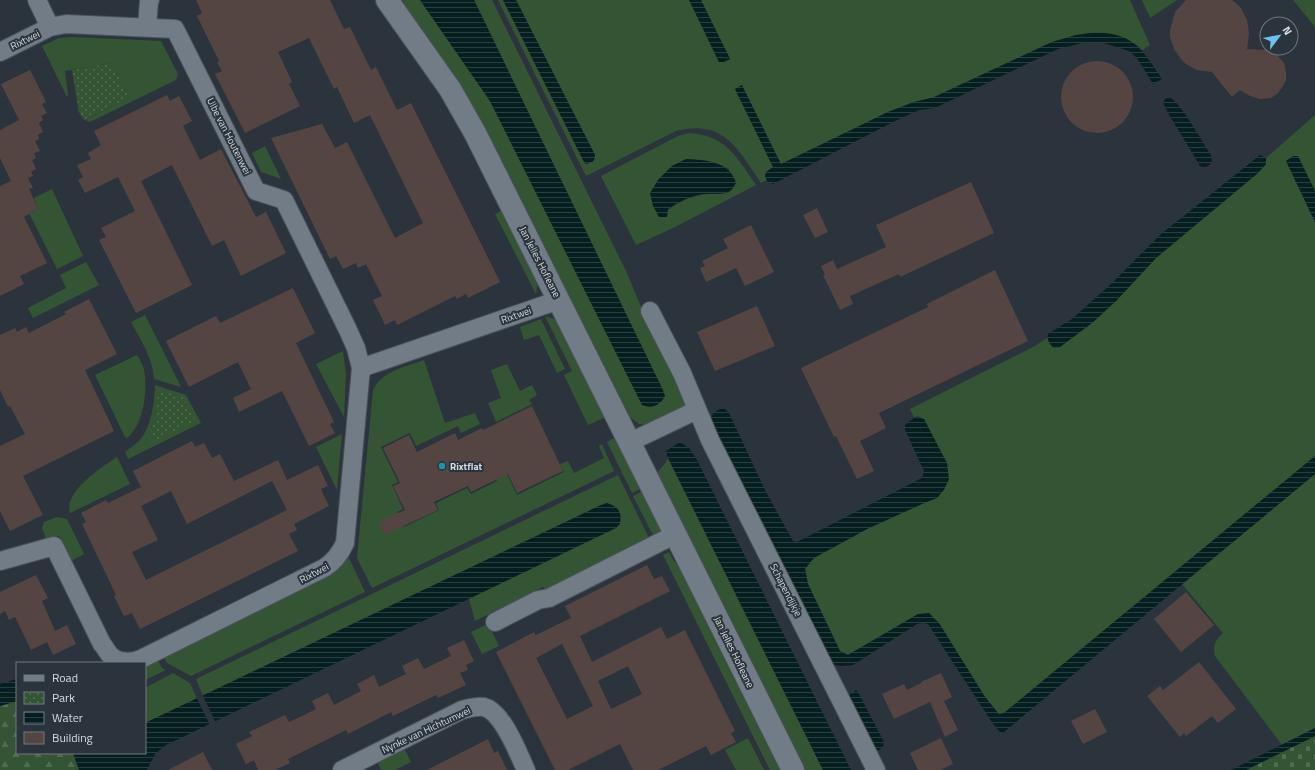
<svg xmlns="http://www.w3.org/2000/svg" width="1315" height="770" viewBox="0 0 1315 770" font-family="'Titillium Web',sans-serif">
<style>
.green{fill:#345534;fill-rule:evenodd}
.forest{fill:url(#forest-firs)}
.cemetery{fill:url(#cemetery-stones)}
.park{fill:url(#park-dots)}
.water{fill:url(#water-rules)}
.pier{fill:#2b343d}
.building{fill:#544542;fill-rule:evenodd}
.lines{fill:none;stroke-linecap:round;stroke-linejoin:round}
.minor-casing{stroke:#4a5159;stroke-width:20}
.tertiary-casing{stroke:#4a5159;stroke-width:24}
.minor{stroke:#727c87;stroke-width:18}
.tertiary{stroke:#727c87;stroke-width:22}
.culture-dot{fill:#0f9aa8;stroke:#2b343d;stroke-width:1.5}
.labels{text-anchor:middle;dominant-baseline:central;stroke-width:4;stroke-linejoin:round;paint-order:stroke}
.street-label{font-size:10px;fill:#d7dce2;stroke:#2b343d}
.poi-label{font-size:10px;font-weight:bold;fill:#d7dce2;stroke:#2b343d;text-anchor:start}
</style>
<defs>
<pattern id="forest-firs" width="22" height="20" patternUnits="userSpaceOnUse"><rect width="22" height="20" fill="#345534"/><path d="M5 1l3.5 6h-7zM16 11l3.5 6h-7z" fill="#516d51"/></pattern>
<pattern id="cemetery-stones" width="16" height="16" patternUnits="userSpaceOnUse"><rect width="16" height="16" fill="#345534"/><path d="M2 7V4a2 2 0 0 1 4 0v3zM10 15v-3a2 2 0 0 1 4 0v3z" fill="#516d51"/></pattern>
<pattern id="park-dots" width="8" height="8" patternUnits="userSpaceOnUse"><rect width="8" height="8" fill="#345534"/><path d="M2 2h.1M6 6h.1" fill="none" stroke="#516d51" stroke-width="1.8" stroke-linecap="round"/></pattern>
<pattern id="water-rules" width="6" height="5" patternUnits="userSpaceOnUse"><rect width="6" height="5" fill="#051e1f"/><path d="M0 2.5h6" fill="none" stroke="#293e3f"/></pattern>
</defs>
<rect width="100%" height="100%" fill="#2b343d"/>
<path class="green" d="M400 0H420L490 101 642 404 653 406 662 401 665 396 474 0H492L627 273 639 302 689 405 651 425 639 424 630 417 474 109 459 85Z
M498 0H503L584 162 595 155 516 0H689L719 62H724L730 59 701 0H1130L1150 45 1142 50 1136 44 1076 35 1052 42 934 98 914 102 888 112 780 165 742 85 735 89 773 167 765 176 767 180 761 183C738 149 724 119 676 131L586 176Z
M1142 0H1177L1150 18Z
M1293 0H1315V27Z
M72 37 161 41 178 74 176 80 90 122 85 120 129 98 112 63 65 71 68 95 67 97 42 46 59 38Z
M1315 115V191L1298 156 1286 161 1315 222V456L1004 713 999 715 985 697 939 623 918 614 848 655 840 651 808 584 805 568 814 558 867 529 922 504 937 498 919 416 914 417 910 409 1035 346 1047 338 1050 344 1060 347 1092 323 1116 301 1156 258 1258 173 1266 164V158Z
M689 133C728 136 736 157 756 185L673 228 636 245 601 176 678 136ZM686 159C702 160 715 162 729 169L728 193C703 194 688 195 668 210L658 180 672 166Z
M265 146 281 179 261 172 252 153Z
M52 189 83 256 57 269 24 203 27 202 31 212 38 208 34 198Z
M503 210 538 281 536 294 495 214Z
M86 262 99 285 33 318 28 308 66 288 60 275Z
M145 315 181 387 154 379C153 358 141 341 131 322Z
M545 316 554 319 558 322 606 417 588 425 564 375 572 371Z
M541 319 565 369 557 373 539 335 524 340 520 327Z
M343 351 346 374 344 417 316 364Z
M137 355C140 359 142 364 144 369 148 389 144 425 127 438L125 437 95 375Z
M424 360 445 423 475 413 480 424 461 433 458 426 416 446 410 433 381 447 398 482 392 485 403 509 397 512 404 527 439 510 436 503 467 488 471 494 497 481 491 468 502 463 517 495 564 472 560 464 568 461 574 473 604 458 599 446 602 444 614 471 372 588 357 558 373 390C382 371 405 367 424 360Z
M507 364 520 391 532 385 537 395 529 400 532 404 496 422 488 403 501 398 491 370Z
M155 385 186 395 201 423 128 459 125 452C130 448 136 444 140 440 152 425 154 404 155 385ZM159 391 195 421 149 433 154 421Z
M342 434 337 490 316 447Z
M616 437 642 488 632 493 607 442Z
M117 457 130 484 70 513C63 492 102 467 117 457Z
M668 458 823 770H804L657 474C660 468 665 465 668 458Z
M1315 474V728L1282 745 1215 656C1212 645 1216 640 1223 633L1182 584Z
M618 475 650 540 546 592 543 587 475 621 469 599 615 528 621 517C618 507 612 503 601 505L203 696 196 679Z
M643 491 664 532 654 537 633 496Z
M57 517 67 519 84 554 71 561 59 536 46 539 42 528 44 522Z
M669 552 675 563 678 561 782 770H770L663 555Z
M347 554 365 592 191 676 167 663 163 656Z
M488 624 499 646 482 654 471 632Z
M157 658 162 668 166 670 145 680V664Z
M173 673 190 683 197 699 145 723V688Z
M748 738 764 770H736L725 750Z
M404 748 411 762 395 770H381L377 761Z"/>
<path class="forest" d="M17 701V753H73L79 770H0V706Z"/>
<path class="cemetery" d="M1315 736V770H1246Z"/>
<path class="park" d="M112 63 129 98 84 120 79 112 72 70Z
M159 390 184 398 195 421 153 442 149 433 154 421Z"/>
<path class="water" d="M420 0H474L663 390 665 396C659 406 652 409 642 405L490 101Z
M503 0H516L595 155C595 161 592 163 586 164L584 162Z
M689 0H701L730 59 724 62H719Z
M1090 33C1131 31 1141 47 1162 79L1153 84 1137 58 1129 51 1104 43H1082L1058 49 935 108 919 110 893 122 773 184 767 181 765 176 766 172 773 167 735 89 742 85 781 164 888 112 914 102 934 97 1052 42 1076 35Z
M1169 97C1181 102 1202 142 1211 155L1212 162C1209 166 1205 169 1200 166L1168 113 1163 103 1165 99Z
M1260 155 1266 158V164L1258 173 1156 258 1116 301 1092 323 1060 347 1054 348C1049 344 1047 340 1048 334L1072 319 1111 284 1160 235Z
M1293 156H1298L1315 191V222L1286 161Z
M686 159C705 160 730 161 736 183 734 186 732 191 728 192 721 195 710 193 702 194 690 196 678 202 668 209L667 217H659L653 206 650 193 658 180 672 166Z
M720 409H725L729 413 766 492 793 541 797 542 922 478 924 471 905 430V425C912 419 916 415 924 419L947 463 949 479 944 490 937 498 922 504 867 529 814 558 805 569 808 584 840 651 848 655 918 614 929 613 939 623 985 697 999 714 1004 713 1315 456V474L1004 732H1000L993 724 928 624 923 623 917 624 853 665 842 666 834 665 825 654 717 436C712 424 706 415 720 409Z
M680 442 689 448 697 460 851 770H823L668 458 666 451Z
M607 503C619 507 622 512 620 524L616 528 166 745 155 754 147 770H79L73 753H145V723L601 505Z
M17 679V701L0 706V684Z
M856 690 858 692 884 742 883 747 879 750H875L848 696Z
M1315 728V736L1246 770H1231Z"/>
<path class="pier" d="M202 694 216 723 210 725 196 697Z"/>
<path class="building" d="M196 0H330L344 29 350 27 371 70 376 67 397 110 411 103 500 282 468 298 466 294 457 299 455 296 397 325 395 320 385 325 373 300 382 296 366 264 358 268 356 263 343 269 336 256 330 259 271 138 322 124 335 148 347 142 395 238 423 223 370 115 354 123 337 87 334 89 309 38 278 52 292 82 289 84 300 106 245 133 215 74 222 71 217 62 219 61 197 16 202 13Z
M1186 0H1232L1237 4 1241 8 1247 20 1249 33 1247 49 1268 50 1277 55 1284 63 1286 72V80L1283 86 1278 93 1271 98 1260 99 1250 96 1240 90 1232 97 1212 72 1197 70 1186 64 1181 59 1174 49 1170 37V30L1175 12Z
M1061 97a36 36 0 1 1 72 0a36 36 0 1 1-72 0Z
M30 70 46 102 42 104 47 113 41 116 43 120 39 123 43 132 38 135 39 139 35 141 40 151 34 153 36 158 32 160 36 169 31 172 33 176 28 178 33 188 29 189 38 208 29 213V214L24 217 47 263 20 276 24 284 0 296V186L11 181 0 158V130L19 120 1 84Z
M167 95 170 101 179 96 192 121 183 126 200 160 221 149 256 217 266 212 286 253 241 276 224 240 212 246 172 165 141 181 192 285 136 313 99 240 106 237 101 228 135 211 118 177 85 193 78 180 83 177 77 165 91 159 88 153 101 145 94 131Z
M971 182 994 233 900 277 899 274 850 296 853 304 840 310 823 275H825L821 266 833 260 837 269 886 247 876 225Z
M817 208 828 232 815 238 803 215Z
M751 225 774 272 745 286 736 268 706 282 700 268 705 266 702 261 728 248 723 239Z
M995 270 1028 341 879 413 886 428 860 441 874 471 857 479 836 436 834 437 801 368 928 307 927 304Z
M293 288 315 333 296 343 334 422 330 424 335 433 309 446 282 391 239 412 233 398 251 389 238 362 189 387 166 341 216 316 220 323Z
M89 299 117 354 85 370 114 431 23 476 43 515 10 531 0 511V446L25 434 10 406 8 407 0 390V335L15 328 17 332 26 327 29 333 66 314 64 312Z
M757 306 775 346 715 371 697 332Z
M532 406 563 471 517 493 508 474 471 492 468 486 434 502 438 510 384 535 378 522 405 510 393 486 400 483 383 448 409 435 417 452 455 433 458 440 482 428 483 430Z
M192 441 195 447 204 443 212 458 220 454 234 481 278 460 287 480 318 465 328 486 321 489 329 506 294 524 297 530 289 534 298 551 140 629 132 613 124 616 114 596 116 595 82 524 86 522 81 513 106 500 108 503 141 487 133 471ZM272 481 287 510 146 580 132 552 158 540 141 506 171 491 187 524Z
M647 565 654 579 662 576 670 591 580 636 592 662 661 627 667 639 685 630 735 731 731 733 736 742 711 755 706 746 658 770H633L620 744 568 770H555L496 652 534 632 536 635 571 618 565 606ZM562 644 593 706 567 719 536 658ZM628 666 642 694 611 709 598 681Z
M36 575 48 598 42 601 55 631 67 625 76 644 53 655 47 642 31 650 15 617 9 620 5 611 0 614V592Z
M1186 592 1214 625 1181 652 1154 619Z
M464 640 474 661 466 665 468 670 460 673 466 685 438 698 436 695 393 716 391 712 348 734 346 730 288 759 290 763 275 770H258L254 760 246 764 236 744 252 736 249 732 285 715 289 722 302 716 316 709 312 701 328 693 334 705 361 691 357 684 374 675 379 687 406 674 402 666 418 658 424 669 451 656 447 648Z
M1199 662 1236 709 1218 723 1212 716 1186 736 1184 733 1180 737 1147 696 1160 686 1163 690Z
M941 673 952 697 944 701 958 730 945 737 930 702 894 719 882 694 904 684 907 690 921 683V682Z
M1095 709 1107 732 1083 744 1071 721Z
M941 738 953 764 940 770H918L910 753Z
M488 739 494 753 498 751 507 770H427Z
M203 752 212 770H168Z"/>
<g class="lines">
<defs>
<path id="minor" d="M147 27 149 1 150 0
M0 52 50 27
M650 311 682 373 710 440 876 770
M361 368 559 300
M630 442 697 410
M0 561 54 546 102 644C105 647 107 652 110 655 118 663 131 663 141 659L324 568C334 562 340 554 345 543L361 368 356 348 347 328 284 200 256 191 175 29 66 24 50 27 37 0
M495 622 538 600 549 598 676 534
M342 770 462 710C470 708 476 706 484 707 503 712 518 753 526 770"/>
<path id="tertiary" d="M387 0 450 89 475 133 793 770"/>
</defs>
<use href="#minor" class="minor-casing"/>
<use href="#tertiary" class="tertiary-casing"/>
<use href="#minor" class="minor"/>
<use href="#tertiary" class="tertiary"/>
</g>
<circle class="culture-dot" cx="442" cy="466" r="4"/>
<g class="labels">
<g class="street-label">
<text transform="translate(25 40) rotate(-26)">Rixtwei</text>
<text transform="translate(229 136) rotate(63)">Ulbe van Houtenwei</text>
<text transform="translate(540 262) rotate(63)">Jan Jelles Hofleane</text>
<text transform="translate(516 315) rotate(-19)">Rixtwei</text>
<text transform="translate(314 573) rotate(-28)">Rixtwei</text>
<text transform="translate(786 590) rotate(63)">Schapendijkje</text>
<text transform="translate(734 652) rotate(64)">Jan Jelles Hofleane</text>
<text transform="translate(426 730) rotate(-25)">Nynke van Hichtumwei</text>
</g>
<g class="poi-label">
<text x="450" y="466">Rixtflat</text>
</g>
</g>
<rect x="16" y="662" width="130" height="92" fill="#2b343d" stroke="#70777f"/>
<rect x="24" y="675" width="20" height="6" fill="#727c87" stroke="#70777f"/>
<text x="52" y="682" font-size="12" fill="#d7dce2">Road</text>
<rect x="24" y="692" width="20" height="12" fill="url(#park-dots)" stroke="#70777f"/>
<text x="52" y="702" font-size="12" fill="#d7dce2">Park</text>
<rect x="24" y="712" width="20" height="12" fill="url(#water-rules)" stroke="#70777f"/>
<text x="52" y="722" font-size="12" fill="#d7dce2">Water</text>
<rect x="24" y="732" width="20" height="12" fill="#544542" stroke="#70777f"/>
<text x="52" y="742" font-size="12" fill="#d7dce2">Building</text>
<g transform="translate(1279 36) rotate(58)"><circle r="19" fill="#2b343d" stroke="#70777f"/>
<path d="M0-3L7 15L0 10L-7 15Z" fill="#65c5ee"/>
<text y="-6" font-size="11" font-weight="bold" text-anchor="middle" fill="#d7dce2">N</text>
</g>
</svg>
